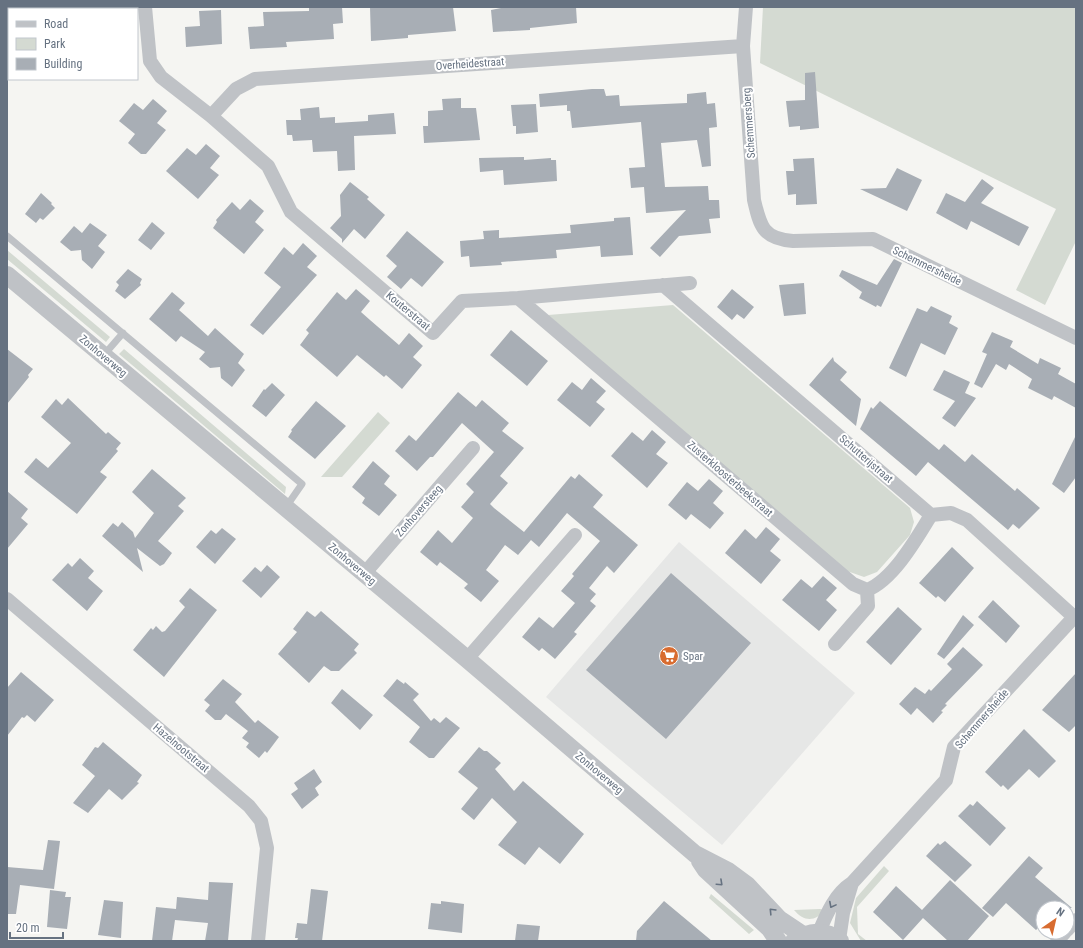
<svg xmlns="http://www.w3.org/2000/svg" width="1083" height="948" viewBox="0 0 1083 948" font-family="'Roboto Condensed',sans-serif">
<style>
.built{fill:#e6e7e6}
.green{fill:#d4dad2}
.building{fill:#a8aeb5}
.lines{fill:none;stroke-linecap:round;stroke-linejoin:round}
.service{stroke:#bfc2c6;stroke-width:7}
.minor{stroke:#bfc2c6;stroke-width:14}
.tertiary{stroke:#bfc2c6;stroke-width:18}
.oneway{stroke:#667281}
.labels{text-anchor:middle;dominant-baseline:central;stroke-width:4;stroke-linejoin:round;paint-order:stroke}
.street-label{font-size:11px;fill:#667281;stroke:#fff}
.poi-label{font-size:11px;fill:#667281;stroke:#fff;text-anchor:start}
</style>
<rect width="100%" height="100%" fill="#f5f5f2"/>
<path class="built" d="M679 542 855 693 722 845 546 697Z"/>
<path class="green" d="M763 7H1076V241L1045 305 1016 290 1056 209 760 63Z
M7 250 110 337 106 342 7 259Z
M673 305 910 508 914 522 910 535 877 572 864 577 847 571 548 315Z
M124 349 286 487 285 494 119 354Z
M378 412 390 423 342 477H321Z
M884 866 889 871 857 907 858 934 867 941H861L850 923 856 898Z
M711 894 754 930 749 934 709 898Z
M820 909 825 910C815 922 804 922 794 910Z"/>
<path class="building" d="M309 7H342L343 23 333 24 334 39 286 42 287 47 250 49 248 27 264 26 263 12 309 11Z
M370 7H453L456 31 408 35V38L371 41Z
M506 7H576L577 23 530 28V30L493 32 491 10Z
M221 10 222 44 186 47 185 27 200 26 199 11Z
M815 72 819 128 800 130V126L789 127 786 101 805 100V73Z
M592 89H604L606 96 619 95 620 106 687 103V94L706 92 707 104 715 103 717 127 709 128 711 166 702 167 697 140 661 143 665 187 708 186 709 200H719L720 218 709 219 711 233 679 236 660 257 650 248 686 210 646 213 644 187 631 188 629 168 645 167 641 122 572 128 570 111H567V105L540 107 539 94Z
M461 98V108H476L480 140 424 143 423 126H428V111L443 110 442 99Z
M153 99 167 111 157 123 166 130 146 154H141L128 143 135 134 119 121 134 103 143 110Z
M536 104 538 132 516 134V126H513L511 105Z
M319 107 320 118 335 117V123L368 121V115L394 113 396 134 354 136 355 170 338 171 337 151 313 152 312 140 293 141 292 135H287L286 120H301L300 109Z
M206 144 220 156 210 168 219 175 198 199 166 171 187 148 196 155Z
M524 157V160L551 158V160H556L557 181 504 185 503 170 480 172 479 158Z
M814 158 817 204 796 205V194L788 195 786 171H794L793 159Z
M897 168 922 180 907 211 860 189 886 188Z
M982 179 994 188 981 203 1029 227 1019 246 971 221 967 230 936 213 946 193 965 202Z
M350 182 369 197 367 199 385 215 365 239 354 229 342 243V239L330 228 341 216 340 195Z
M41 193 52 203 51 204 55 208 43 220 40 218 36 223 25 214Z
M250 199 264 211 255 222 264 230 244 254 213 228 217 222 216 220 232 202 240 210Z
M630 217 633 255 601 257 600 246 556 250 557 258 501 262 502 265 470 267 469 256 461 257 460 241 484 239 483 231 499 230V238L571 233 570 225 614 221V218Z
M152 222 165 233 151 250 138 240Z
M90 223 107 235 98 246 105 252 92 269 82 260 81 250 71 251 60 242 74 226 82 233Z
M407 231 444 262 422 287 411 278 401 289 387 277 397 266 386 256Z
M303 243 317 256 307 267 317 275 263 335 250 325 281 287 264 273 284 247 293 255Z
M894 259 902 263 881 307 877 305 876 307 859 298 862 292 839 276 842 270 877 285Z
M128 269 142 279 140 283 141 285 125 299 115 291 119 285 116 282Z
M804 283 806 314 784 316 779 285Z
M356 289 370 301 361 312 370 320 399 345 409 333 423 346 413 357 422 365 402 389 386 375 384 377 357 355 337 377 300 345 309 333 306 330 337 292 346 300Z
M732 289 754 307 744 319 737 314 732 320 717 307Z
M172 292 185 303 179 310 188 318 208 336 215 328 244 354 238 363 245 370 232 387 221 378 220 367 210 368 199 359 205 352 181 336 176 342 149 319Z
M931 306 952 316 949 323 958 328 945 355 921 343 906 377 889 368 917 308 927 312Z
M511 330 548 361 527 386 490 355Z
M992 332 1013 341 1010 347 1038 364 1040 358 1061 368 1058 374 1076 384V408L1054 396 1052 400 1028 388 1032 379 1009 364 1006 370 996 364 982 388 974 384 987 354 982 352Z
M7 349 33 369 28 375 29 377 7 404Z
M833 357 834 361 847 372 840 380 861 399 856 426 809 385Z
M944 370 970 382 965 393 976 398 955 427 942 418 955 401 933 390Z
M591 378 606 391 596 402 605 409 590 427 557 400 572 382 582 390Z
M272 383 285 395 266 417 252 406 264 389 265 390Z
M458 392 476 407 482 400 509 423 502 431 524 448 500 476 508 483 490 504 494 508 524 532 571 476 575 479 579 474 603 495 593 507 638 545 614 573 607 566 589 588 596 594 590 601 596 606 574 632 577 634 555 659 542 648 539 651 522 637 539 617 553 628 575 603 561 591 574 576 572 574 600 541 567 513 539 547 531 540 518 555 505 545 486 570 499 581 481 602 464 588 468 584 440 562 437 566 420 552 438 530 452 543 473 518 461 507 474 492 466 484 494 452 462 423 433 457H430L417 471 395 451 409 435 416 441Z
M68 398 106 434 108 432 121 443 116 449 118 451 100 472 107 477 77 514 24 472 36 458 48 468 71 443 41 417 56 399 62 405Z
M316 401 346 426 315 459 288 437 292 431 291 430Z
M880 401 939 450 944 444 965 462 972 454 1015 491 1017 488 1040 508 1019 529 1013 524 1008 530 928 462 916 476 860 429 871 407 873 409Z
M652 430 666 442 656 454 668 463 647 488 611 456 632 432 643 441Z
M1076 435V477L1064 493 1052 484Z
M373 461 390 476 384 484 397 495 379 516 362 503 365 498 352 487Z
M152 469 186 498 178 506 184 511 158 541 172 553 164 564 160 566 137 548 143 572 102 536 113 523 118 527 122 522 133 532 135 538 154 513 132 492Z
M709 479 723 491 713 503 724 513 710 529 691 514 686 520 668 505 687 482 698 491Z
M7 491 28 509 21 518 28 524 7 549Z
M766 527 780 539 770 551 781 560 761 584 725 553 745 529 756 539Z
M222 528 236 539 215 564 196 547 211 530 216 534Z
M952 547 974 568 945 602 938 596 936 598 919 583Z
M80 558 94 571 88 578 103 591 87 611 52 580 68 563 72 567Z
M267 565 280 577 261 598 242 581 255 567 261 572Z
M671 573 751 643 666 739 586 670Z
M823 576 837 588 826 600 837 610 819 631 782 600 801 579 812 588Z
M190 588 217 610 164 677 133 650 151 628 153 630 156 626 162 632 165 631 185 607 179 601Z
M993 600 1020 626 1006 643 978 617Z
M898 607 922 629 891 665 866 642Z
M307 611 315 617 321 611 359 644 354 650 357 653 339 671H331L324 666 309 683 278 654 297 632 293 629Z
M963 615 974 625 944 659 937 654Z
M963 647 983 665 945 704 947 705 941 711 943 712 933 723 917 708 911 715 899 704 915 687 925 694 929 689 931 691 952 669 947 664Z
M21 672 54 700 35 722 27 715 24 718 22 717 7 736V688Z
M1076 673V725L1069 732 1042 710Z
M223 679 242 694 235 702 255 723 258 720 279 737 267 753 265 751 259 758 246 747 249 743 242 738 248 731 226 714 221 720H215L205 711 210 705 204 700Z
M397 679 404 684 405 682 419 694 413 700 431 721 434 718 440 723 446 717 460 728 434 758H429L409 742 420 727 383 696Z
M342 689 373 715 360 730 331 703Z
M1024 729 1056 761 1039 778 1029 769 1008 790 1003 785 1001 787 985 772Z
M103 742 142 775 137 782 139 783 122 800 109 789 88 813 73 803 95 776 82 765 95 747 98 748Z
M479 747 484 751H487L501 763 495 769 514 791 523 781 584 834 560 864 539 847 525 865 498 845 517 822 492 798 474 820 461 809 478 788 458 772Z
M314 769 322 782 315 788 319 795 302 809 291 794 298 789 294 783Z
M977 801 1006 828 990 846 958 816 970 804 973 806Z
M48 840 60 841 54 889 20 885 16 914H7V867L43 870Z
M945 841 972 865 955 882 926 856 938 843 940 845Z
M1029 856 1043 868 1035 877 1072 908H1043V923L1036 930 1006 903 993 917 982 908Z
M950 880 989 916 967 941H948L923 918 903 940 873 912 896 886 922 910Z
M209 882 233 883 228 941H205L208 923 175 920 172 941H152L156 907 176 909 177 897 208 900Z
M311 889 328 891 322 941H297L298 938H295L297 923 307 924Z
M50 890 66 892 65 897H71L67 929 47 927Z
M104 900 123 902 121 938 98 935Z
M441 901 464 904 462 933 428 929 431 903 441 904Z
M664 901 712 941H636L637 931Z
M517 924 540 926 538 941H515Z"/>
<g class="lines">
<path class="service" d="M7 236 302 484 286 507
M103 356 123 333"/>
<path class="minor" d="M145 7 150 61 161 77 211 116 268 166 291 212 433 333 462 301 518 298 690 283
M746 7 743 46 754 200C760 226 763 239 793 241L873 239 1076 338
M211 116 236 89 255 79 743 46
M663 285 931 515 951 513 967 520 1074 617
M518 298 853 584 867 590C893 580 917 538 931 515
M364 574 473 448
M7 599 249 806 261 821 267 848 258 941
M835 644 868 606 867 590
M467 659 575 535
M1067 930 1076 920
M819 932C827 913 835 894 852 883L946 780 954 747 1076 615
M839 940 843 913 852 883
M1057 941 1065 932"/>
<path class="tertiary" d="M7 275 467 659 695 854 728 871 747 885 779 919 803 935
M700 861 706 870 770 929 778 941
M794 941C809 931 825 929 840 941"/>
</g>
<defs><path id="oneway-chevron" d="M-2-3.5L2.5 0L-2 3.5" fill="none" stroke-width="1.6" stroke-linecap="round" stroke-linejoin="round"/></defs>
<g class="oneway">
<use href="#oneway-chevron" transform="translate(720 883) rotate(43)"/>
<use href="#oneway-chevron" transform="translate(832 905) rotate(118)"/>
<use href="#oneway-chevron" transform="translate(772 911) rotate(-134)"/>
</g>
<defs>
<symbol id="supermarket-disc" viewBox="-11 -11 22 22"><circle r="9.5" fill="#d86c30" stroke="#fff"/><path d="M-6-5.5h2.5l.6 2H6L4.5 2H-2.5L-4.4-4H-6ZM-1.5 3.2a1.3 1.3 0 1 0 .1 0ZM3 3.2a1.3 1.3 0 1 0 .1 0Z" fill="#fff"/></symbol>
</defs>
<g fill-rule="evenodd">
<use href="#supermarket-disc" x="658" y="645" width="22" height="22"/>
</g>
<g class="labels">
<g class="street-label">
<text transform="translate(470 64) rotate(-4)">Overheidestraat</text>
<text transform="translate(749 123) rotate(-94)">Schemmersberg</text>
<text transform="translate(927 266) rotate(26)">Schemmersheide</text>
<text transform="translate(408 311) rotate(40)">Kouterstraat</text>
<text transform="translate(103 356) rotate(40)">Zonhoverweg</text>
<text transform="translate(866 459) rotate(41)">Schutterijstraat</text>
<text transform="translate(730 479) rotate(41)">Zusterkloosterbeekstraat</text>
<text transform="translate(419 511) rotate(-49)">Zonhoversteeg</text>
<text transform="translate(352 564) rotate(40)">Zonhoverweg</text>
<text transform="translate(982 719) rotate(-49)">Schemmersheide</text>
<text transform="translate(181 748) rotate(40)">Hazelnootstraat</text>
<text transform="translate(599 773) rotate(40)">Zonhoverweg</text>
</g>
<g class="poi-label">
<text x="683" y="656">Spar</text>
</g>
</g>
<rect width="1083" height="948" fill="none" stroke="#667281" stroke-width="16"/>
<rect x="8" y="8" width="130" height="72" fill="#ffffff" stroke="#c2c7cd"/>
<rect x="16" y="21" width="20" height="6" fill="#bfc2c6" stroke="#c2c7cd"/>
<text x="44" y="28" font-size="12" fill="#667281">Road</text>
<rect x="16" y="38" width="20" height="12" fill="#d4dad2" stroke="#c2c7cd"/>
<text x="44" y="48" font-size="12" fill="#667281">Park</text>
<rect x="16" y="58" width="20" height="12" fill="#a8aeb5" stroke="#c2c7cd"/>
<text x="44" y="68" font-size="12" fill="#667281">Building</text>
<g transform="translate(1055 920) rotate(34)"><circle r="19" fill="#ffffff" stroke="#c2c7cd"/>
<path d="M0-3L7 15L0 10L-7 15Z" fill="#d86c30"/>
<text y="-6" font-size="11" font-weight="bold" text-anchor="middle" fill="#667281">N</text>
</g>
<path d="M10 932v6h53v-6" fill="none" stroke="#667281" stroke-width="2"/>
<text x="16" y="932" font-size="12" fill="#667281" stroke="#ffffff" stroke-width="3" paint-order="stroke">20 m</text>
</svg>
